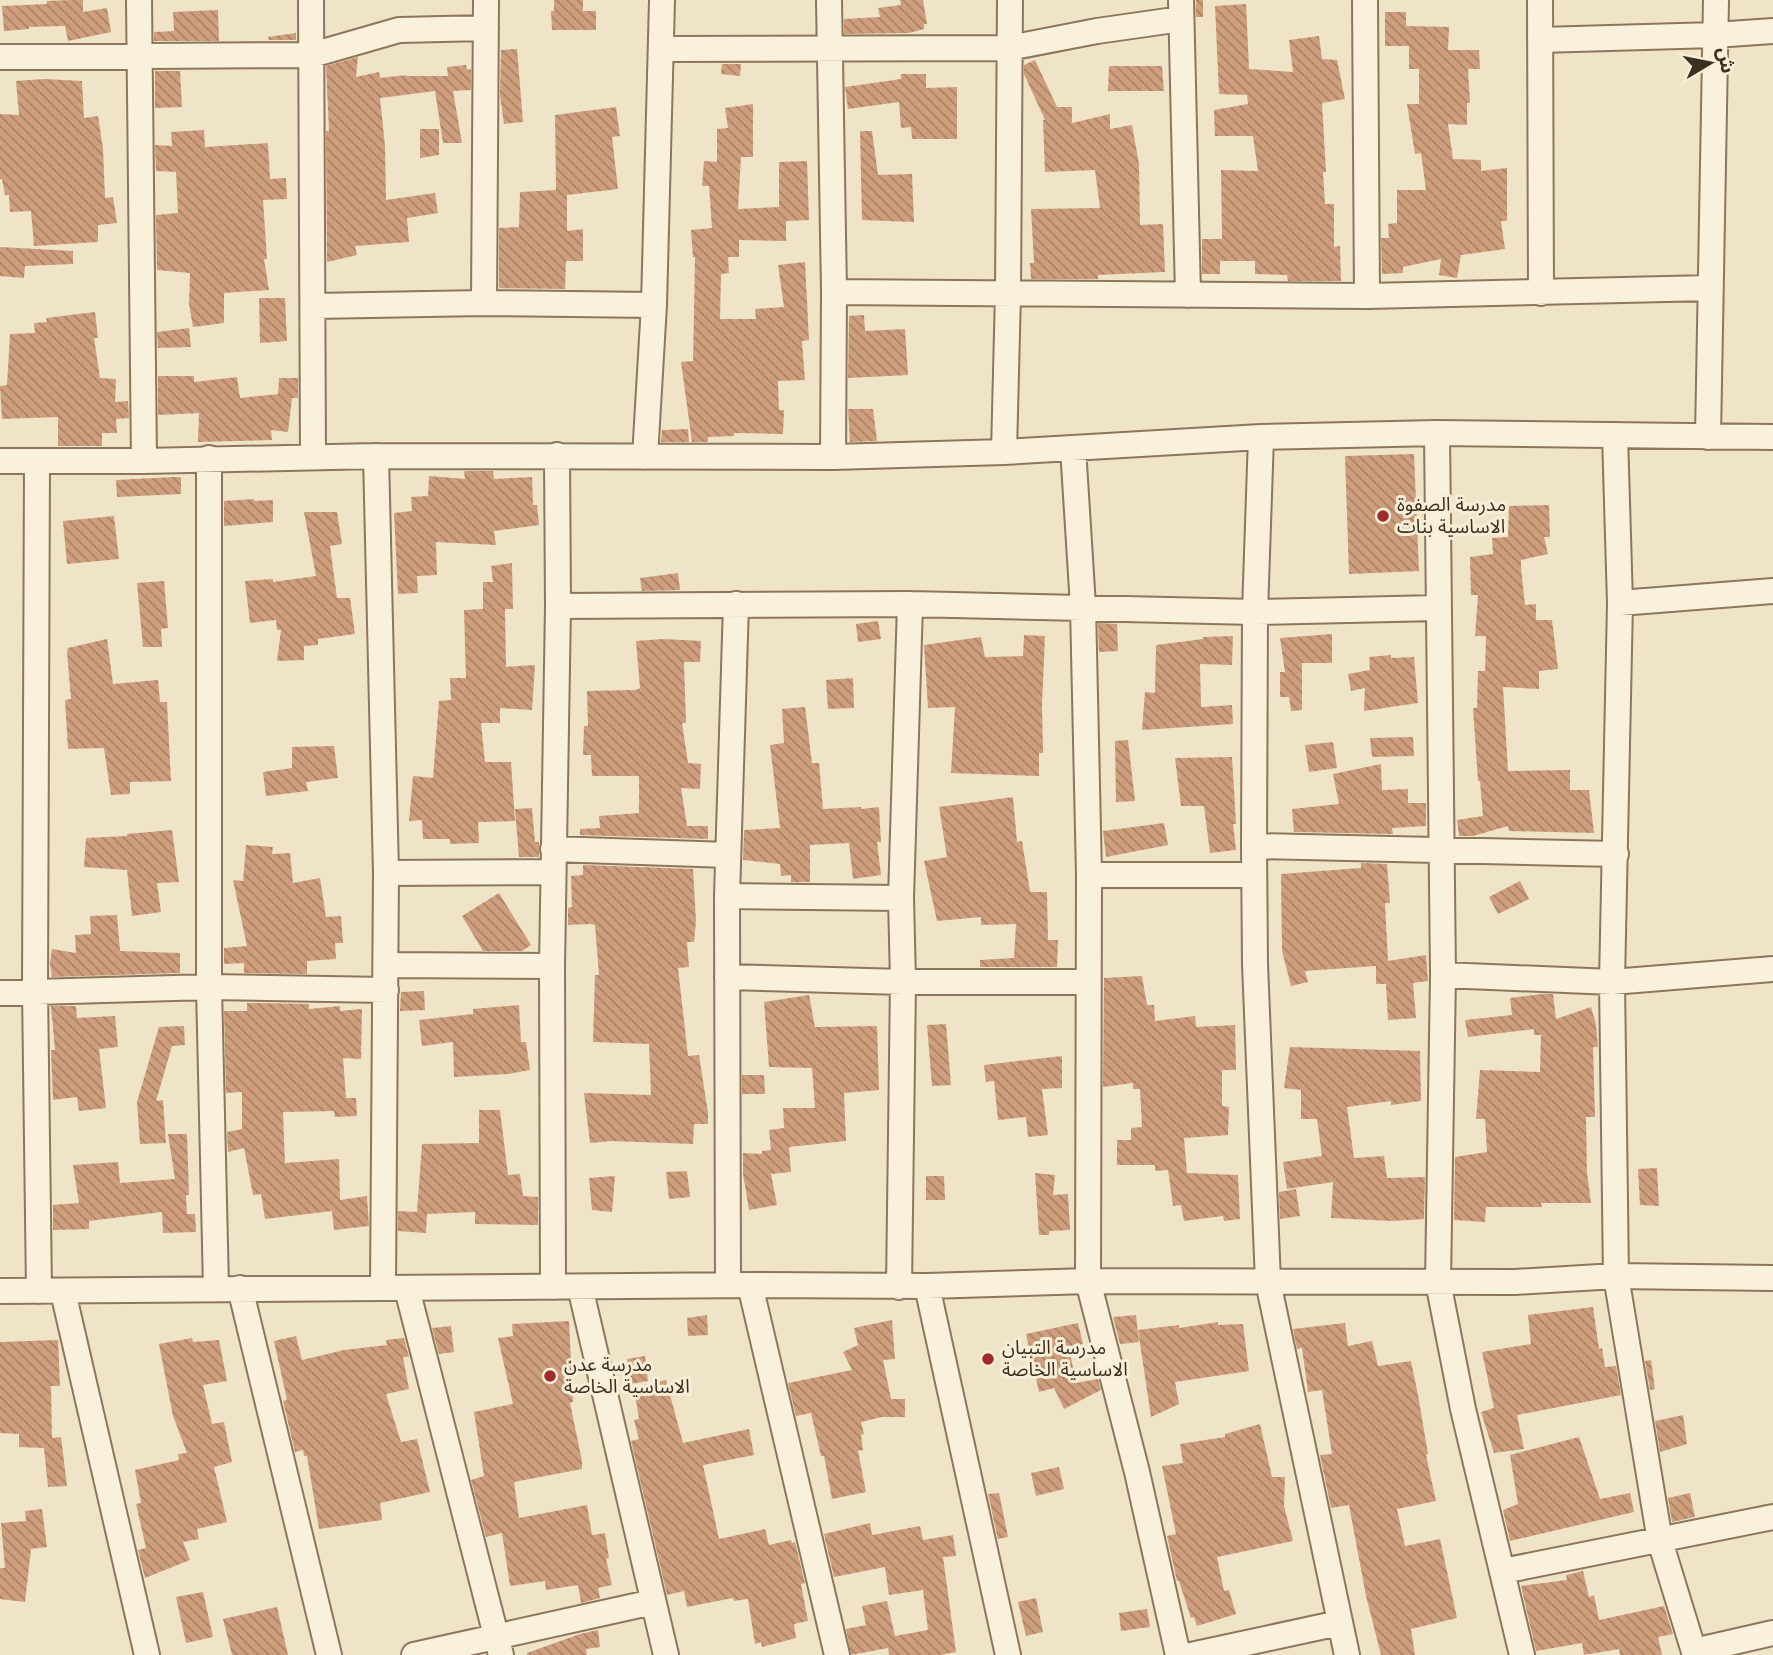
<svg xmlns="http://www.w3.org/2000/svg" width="1773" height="1655" viewBox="0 0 1773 1655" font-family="Georgia,'Noto Sans Arabic',serif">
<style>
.building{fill:url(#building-back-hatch)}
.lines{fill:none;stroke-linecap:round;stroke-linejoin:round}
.street-casing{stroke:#8d765c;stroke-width:28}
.street{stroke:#faf1dc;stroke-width:24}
.poi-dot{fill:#9e2a2b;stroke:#f7eed8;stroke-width:2.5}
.labels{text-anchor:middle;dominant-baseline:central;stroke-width:6;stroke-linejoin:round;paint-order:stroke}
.poi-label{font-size:19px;fill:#3d2e20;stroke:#f7eed8;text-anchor:start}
</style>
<defs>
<pattern id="building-back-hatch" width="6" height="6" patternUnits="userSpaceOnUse" patternTransform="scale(1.75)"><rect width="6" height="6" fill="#cf9f7d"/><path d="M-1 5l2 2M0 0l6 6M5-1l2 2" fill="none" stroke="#a98266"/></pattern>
</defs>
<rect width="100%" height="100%" fill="#f0e4c8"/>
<path class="building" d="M71 0H83V12L107 8 111 32 68 41 65 26 29 27V29L4 31 2 6 47 4V1Z
M554 0H583V11H596V30H552L551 11H554Z
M900 0H923L927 24H924V29L909 33 844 34V19L880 17 878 8 901 5Z
M1196 0H1203V17H1196Z
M1246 4 1249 69 1293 72 1289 40 1319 36 1322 59 1337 60 1345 99 1322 103 1326 172H1323L1325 204H1334V247L1340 246 1341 281H1288L1287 275 1255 274V261H1220V274H1202V239H1222L1221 170 1258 171 1253 136H1215L1214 110 1248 104 1247 95 1219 94 1215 6Z
M218 10 219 41H154V32L174 31 173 12Z
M1385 12H1406V26L1449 27 1448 50H1479L1480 69H1468L1470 103H1467V125L1448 124 1453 159 1481 160V171L1507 168V221H1501L1505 249 1461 255 1457 278 1439 275 1441 259 1403 267V273L1382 274 1381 238H1389L1388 224 1397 223V190H1426L1421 153 1415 154 1407 104H1419V69H1409V46H1385Z
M296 33V40H269L268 37Z
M517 49 523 122 504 124 500 95 501 50Z
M358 57 356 77 379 72 380 78 406 75V76H448L447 67 466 65 467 70 471 69V90L453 91 462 143H443L435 91 380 98 385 146 386 200 435 193 438 213 407 218 409 242 355 246 357 255 327 262 326 131H329L326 66Z
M1035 60 1057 107H1072V123L1110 114V129L1132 125 1139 164 1140 225 1163 224 1165 272 1098 275V279H1031L1030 263H1034L1031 209 1100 208 1095 170 1045 172 1043 120H1045L1024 74V65Z
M722 64H741L740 76 721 74Z
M1109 66H1162L1164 91H1108Z
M155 71H180L182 107 155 108Z
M901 74H926V88L957 87V139H912L911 127 901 128 899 102 848 109 845 87 901 79Z
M44 79 82 81 84 118 98 116 103 149 105 198 113 197 117 223 98 225V242L34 246 31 211 10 212 9 195H5L2 179H0V114L19 115 16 81Z
M753 104V157H741L738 209 779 207V162L807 161 809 220 786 221V241L739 240V257H728L729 273 721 274 720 319H756L755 309 784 307 778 265 805 262 809 340 802 341 805 380 778 381 779 410H784L783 434 734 433V436L708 437V442H692L681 362 693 361 695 257H693L691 230 712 228 709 186H702L704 161 717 162V129L728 128 725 108Z
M616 107 620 136 612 137 618 189 567 195V231L583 229V261H566L565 289 499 288V228L519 227 520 192 556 190 555 115Z
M420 129H439V155L420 158Z
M204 130 205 147 268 143 270 179 286 178 287 199 263 200 267 259H264L269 290 224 293V323L193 327 189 304 190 273 157 270 156 215 178 213 176 172 156 171 155 145 172 146 171 132Z
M860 131H872L878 175 912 174 914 222 862 220Z
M0 247 73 251V264L25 266 24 278 0 276Z
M259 298H285L287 341 260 343Z
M95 312 98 338H94L100 378 116 379 115 402 128 401 129 418 116 419 117 433H102V446H58V417L2 419 0 386 7 385 10 334 35 333 34 323 47 322 46 318Z
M864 315 865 331 905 329 908 375 848 378 849 316Z
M189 328 191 347 158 348 157 332Z
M158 376H194V382L237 377 240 398 278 394 279 378H298V398H292L288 432 271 430 272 440 198 442 199 413 158 415Z
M848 409H873L877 441 850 442Z
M688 429 689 442H661L662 430Z
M1414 454 1419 571 1349 574 1345 456Z
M464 471H493L494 479 532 477 533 505H537L539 525 494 531 496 545 436 542 437 575 417 576 418 593 398 594 394 513 412 511 411 497 428 496 429 476 465 479Z
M173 477H181V494L117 497 116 480Z
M254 499V501L273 500V522L224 526V501Z
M1549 505 1550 537H1544L1548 554 1521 560V568L1525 605 1536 604V620H1552L1558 669 1539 671V689L1503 687 1508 771 1570 770V790H1589L1594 833 1509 831 1508 826 1473 836H1459L1457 820 1483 816 1480 781H1478L1473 708H1477L1478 671H1485L1486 636H1475L1478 595H1471L1470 557 1493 554 1492 538 1508 537 1509 506Z
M304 512H337L342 544 330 546 337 598H350L355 634 318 639V645L304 646V660L277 661 281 630H277L276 620 250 623 245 581 273 579V582L316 576Z
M114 516 119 559 67 564 63 521Z
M512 563 513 609H505L506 667 535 665 532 710 500 708V723H481L485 762H511L515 821 478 822 479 843 450 844V839H423L422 820 409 821 413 776 433 778 439 701 451 700 450 678H466L464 610 483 609V582H493L491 566Z
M678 573 680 590 642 591 640 578Z
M164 581 168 628 161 629 162 647H143L137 583Z
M878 621 881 639 858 642 856 624Z
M1098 623 1117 624 1118 651 1099 652Z
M1332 634V663H1302V710L1291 711 1289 697H1280V672H1285L1280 638Z
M1024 635 1045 636 1042 705 1043 753H1039V776L951 773 955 707 928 708 924 645 981 637 985 657 1023 656Z
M1233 636 1232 665 1200 664 1201 707 1232 705 1233 724 1142 730 1145 692 1155 693 1156 645 1203 639V637Z
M107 639 113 684 158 680 160 702H167L171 781 130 782V794L111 795 104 748 68 749 65 700 71 699 67 652 68 648Z
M663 639 701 641 700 662H684L686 723H682L688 763 701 764 700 789 681 788 687 826H708V839L580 835V829L600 828 599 816 639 813V776H592L591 755H583L584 726H588L587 691 636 690 640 688 636 641Z
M1391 655V658L1414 657 1418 703 1364 711 1365 688 1351 691 1348 674 1370 670 1369 657Z
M853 678 854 708 828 709 826 680Z
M805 707 812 763H819L823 809 861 807V809L879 807 881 842H877L881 875 853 879 849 843 810 845V882H791V875L781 876 780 864 743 860 744 830 780 828 770 745 784 743 782 709Z
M1413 737 1414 756 1372 757 1370 738Z
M1128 740 1135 801 1116 802 1115 741Z
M1333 742 1337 768 1309 772 1305 745Z
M334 746 338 778 306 782 308 791 266 796 263 772 292 768V747Z
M1232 757 1236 824H1233L1236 850 1210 853 1204 806H1181L1175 758Z
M1381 764 1382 790 1408 789V803H1426V826L1392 828 1393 834 1294 832 1292 809 1339 804 1333 774Z
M1013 797 1017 842 1022 841 1030 892H1047L1048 940H1058L1057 967H980V960L1014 958 1016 924 981 925V917L937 921 924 861 947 857 939 807Z
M532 808 535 842H539V857H519L515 809Z
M1164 823 1168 845 1106 857 1103 831Z
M172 830 179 882 157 883 161 912 132 916 127 870 84 867 86 838 127 836V834Z
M246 845 273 847 272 854 290 853 293 883 320 878 326 917 341 916 343 943H335L336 959 307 961V974L244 973V963L224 964V948L247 946 233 880 243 881Z
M1361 863 1387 864 1390 903H1385L1388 961 1426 955 1428 981 1413 983 1416 1018 1388 1020 1386 984H1376V966L1305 971 1308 982 1291 986 1282 951 1281 874 1361 868Z
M583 865 693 869 696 921 694 942H687L689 967 678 968 688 1056 699 1055 708 1113V1124H694L693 1144 611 1141 590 1143 584 1093 651 1095 649 1044 593 1042 595 975H599L595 925 591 924 568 925V908L572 907 571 876 583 875Z
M1520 881 1529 899 1498 914 1489 897Z
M499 893 531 945 522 951H483L462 916Z
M117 915 120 951 180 953V973L52 977 50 963 52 949 76 953 75 935 91 934 90 916Z
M1142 976 1147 1005H1154L1155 1021 1195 1016 1196 1027 1235 1025 1236 1070H1222V1106L1229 1107 1228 1135 1184 1138 1187 1173 1238 1175 1240 1219 1224 1221 1223 1216 1184 1221 1181 1205 1173 1206 1168 1170 1155 1171V1165H1117V1140H1131V1128L1142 1127 1140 1089H1133V1083L1103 1087 1104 978Z
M424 991 425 1010 400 1011 401 992Z
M1542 994H1553L1556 1019 1591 1007 1596 1024 1598 1047H1593L1595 1117H1586L1587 1173 1591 1203H1541L1542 1207H1486L1485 1222 1454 1220 1455 1157 1487 1152 1485 1119H1476L1480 1070 1540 1072 1541 1035H1534V1029L1468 1037 1465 1020 1512 1015 1510 998Z
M809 995 815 1027 877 1026 879 1090 844 1093 846 1141 789 1147 791 1172 771 1174 777 1205 749 1210 743 1174V1153L762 1154V1151L771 1150 769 1130 784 1128 783 1108H815L812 1068 769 1067 764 1002Z
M247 1003 309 1004V1009L340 1006V1011L362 1009 361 1059 343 1058 346 1098H356L357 1116 335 1117 334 1111 283 1112 285 1163 339 1159 340 1200 367 1196 369 1226 334 1230 332 1211 265 1219 261 1194 253 1195 244 1148 228 1152 227 1132 242 1129V1092L226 1093 224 1011H247Z
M519 1005 521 1042H526L530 1070 508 1074 454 1077 453 1042 422 1046 419 1020 473 1014V1009Z
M51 1006H76L77 1018 115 1016 118 1047 99 1049 106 1108 79 1111 77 1097 53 1100 51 1050H55Z
M946 1024 951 1085 932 1086 927 1025Z
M184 1026 185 1045 172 1046 156 1101 163 1100 166 1143 140 1144 137 1102 159 1027Z
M1290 1047 1420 1051 1421 1101 1391 1105V1101L1347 1107 1354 1158 1384 1156 1387 1178 1425 1177 1424 1219 1392 1221 1331 1218 1333 1182 1287 1189 1283 1162 1322 1156 1317 1119H1301V1090L1284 1088Z
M1062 1056V1088L1042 1089 1048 1135 1028 1137 1026 1117 998 1120 994 1081 986 1082 984 1065Z
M742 1075H764L765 1094H742Z
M479 1110H500L508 1175 520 1174 523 1196 538 1197V1225L475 1224V1212L427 1214 426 1233 398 1231V1211L417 1212 422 1144 479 1143Z
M168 1134H187L189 1195H186L187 1214H195L196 1232 163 1233 162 1212 89 1221V1229L53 1230V1205L79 1203 73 1165 118 1162 120 1183 175 1179Z
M1657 1168 1659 1206 1640 1205 1638 1169Z
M687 1171 690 1197 669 1199 666 1172Z
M1035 1173 1055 1175 1053 1195 1068 1194 1070 1230 1049 1231V1235H1039Z
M615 1176 612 1212 592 1210 589 1178Z
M926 1176H944L945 1200H926Z
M1296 1189 1300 1216 1280 1219 1279 1192Z
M1593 1307 1599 1349 1602 1348 1605 1367 1616 1366 1621 1395 1517 1415 1524 1449 1494 1453 1481 1412 1494 1408 1482 1352 1531 1344 1528 1315Z
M707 1315 708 1335 688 1336 687 1318Z
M1136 1315 1139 1342 1120 1344 1113 1317Z
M892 1320 895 1359 883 1360 891 1399H905V1417H882L861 1422 864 1434 861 1435 863 1450 858 1451 866 1492 832 1499 824 1456H821L811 1413 796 1416 788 1383 852 1370 843 1352 858 1345 854 1328Z
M569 1321 573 1402 570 1403 582 1461V1469L514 1482 519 1518 587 1505 592 1535 605 1533 609 1558 606 1559 612 1585 598 1588 600 1598 581 1603 578 1585 546 1590 545 1581 510 1586 502 1533 486 1537 471 1480 484 1476 474 1412 513 1404 498 1338 513 1336 512 1324Z
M1218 1322V1325L1243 1324 1249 1371 1175 1382 1179 1404 1151 1417 1138 1330 1179 1325V1328Z
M1078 1323 1083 1344 1069 1347 1076 1383 1098 1379 1101 1390 1064 1409 1054 1388 1039 1392 1026 1334Z
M1345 1323 1348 1346 1372 1341 1378 1366 1411 1361 1418 1395 1428 1454 1426 1455 1436 1501 1397 1509 1405 1546 1440 1539 1457 1618 1411 1629 1415 1655H1381L1366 1596 1349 1505 1331 1508 1320 1455 1332 1454 1322 1390 1308 1392 1302 1348 1297 1349 1293 1329Z
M451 1326 454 1352 439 1354 432 1328Z
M296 1336 302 1360 344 1350 387 1345 386 1340 404 1338 409 1357H403L409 1389 386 1394 401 1442 417 1439 430 1492 380 1503 382 1520 319 1529 307 1456H304L303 1450 295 1452 283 1401 287 1400 274 1341Z
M192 1338 193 1342 219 1340 227 1381 203 1385 212 1424 224 1422 232 1462 214 1467 227 1522 197 1529 199 1539 183 1542 190 1560 145 1578 138 1550 146 1548 136 1504 141 1503 135 1470 179 1460 178 1454 187 1453 173 1416 159 1344Z
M58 1340 60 1386H51L52 1438 61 1437 67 1486 48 1487 44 1448 19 1447V1434L0 1433V1342Z
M645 1356 648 1381 630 1384 627 1359Z
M1651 1360 1655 1389 1650 1390 1645 1361Z
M666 1380 683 1443 749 1429 754 1455 703 1465 719 1539 765 1529 769 1545 791 1540 792 1543 795 1542 805 1583 801 1584 808 1621 794 1624 796 1638 762 1647 761 1642 755 1644 748 1599 734 1601 733 1598 687 1607 684 1591 667 1595 631 1441 639 1439 634 1420 639 1419 634 1387Z
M1683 1415 1687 1444 1660 1452 1655 1421Z
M1260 1424 1272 1477H1285L1284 1506 1293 1541 1217 1557 1224 1591 1229 1590 1236 1614 1197 1626 1194 1617 1191 1618 1179 1581H1177L1167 1536 1176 1534 1162 1466 1183 1463 1180 1444 1225 1437V1434Z
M1579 1437 1600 1499 1630 1493 1634 1512 1510 1541 1503 1510 1518 1504 1510 1455Z
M1059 1467 1064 1489 1036 1496 1031 1473Z
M999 1493 1008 1537 998 1539 988 1494Z
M1690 1493 1695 1517 1672 1522 1668 1498Z
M42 1509 47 1547 31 1549 25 1602 0 1599V1568H5L1 1523 26 1521 25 1511Z
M870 1523 872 1535 920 1526 923 1540 953 1535 956 1556 943 1557 956 1652 940 1655H889L888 1648 851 1655 846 1629 866 1625 862 1606 887 1601 895 1636 928 1630 923 1590 889 1595 885 1567 834 1577 824 1534Z
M1583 1571 1589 1597 1594 1595 1599 1620 1664 1606 1673 1634 1658 1637 1662 1655H1620L1619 1649 1584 1655 1582 1643 1536 1651 1521 1586 1567 1580 1566 1575Z
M203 1592 213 1637 186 1643 176 1597Z
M1036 1598 1043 1632 1026 1636 1018 1602Z
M277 1607 288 1655H232L223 1619Z
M1147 1609 1150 1627 1121 1631 1119 1613Z
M598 1630 600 1647 586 1649 587 1655H527V1653L580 1634Z"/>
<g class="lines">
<defs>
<path id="street" d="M139 0 144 461
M311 0 313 457
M829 0 834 292 833 457
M1181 0 1188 295
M1365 0 1367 296
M1540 0 1541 293
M1540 40 1715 35 1773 31
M661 49 1009 48 1097 31 1181 19
M0 57 312 55 399 30 486 28
M834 292 1367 296 1710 288
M484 303 486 0
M313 306 484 303 654 305
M1437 433 1443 975 1438 1282 1463 1409 1522 1655
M1615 435 1620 603 1612 982 1616 1276 1660 1541 1695 1655
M1261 437 1255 612 1254 846 1255 964 1268 1282 1347 1655
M1708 437 1716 0
M1073 448 1083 606 1089 875 1088 1281 1137 1472 1178 1655
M1004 452 1008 293 1010 0
M376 456 386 873 383 1288
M645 457 654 305 662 0
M209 458V987L216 1288
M0 461H144L376 456 833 457 1004 452 1261 437 1437 433 1773 437
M37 461 35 990 39 1291
M1620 603 1773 591
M558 606 910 604 1255 612 1438 608
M1254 846 1616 854
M553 849 728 855
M386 873 553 872
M1089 875H1254
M727 896 901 898
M386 965 552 966
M1443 975 1612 982 1773 969
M727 977 903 982H1087
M0 993 209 987 386 990
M728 1285 727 896 736 604
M750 1285 837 1655
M927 1286 1008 1655
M553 1287 552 966 558 606 557 455
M580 1287 666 1655
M899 1287 903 982 901 898 910 604
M240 1288 329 1655
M407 1289 501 1655
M0 1291 750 1285 927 1286 1088 1281 1515 1282 1616 1276 1773 1278
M63 1292 147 1655
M1503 1571 1773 1517
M1694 1651 1773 1633
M414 1655 653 1602
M1191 1655 1339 1623"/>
</defs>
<use href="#street" class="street-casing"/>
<use href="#street" class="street"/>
</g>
<g class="poi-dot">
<circle cx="1383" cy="516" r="7"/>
<circle cx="988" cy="1359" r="7"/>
<circle cx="550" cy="1376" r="7"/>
</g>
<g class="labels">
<g class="poi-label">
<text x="1397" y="505">مدرسة الصفوة<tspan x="1397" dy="22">الاساسية بنات</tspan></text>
<text x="1002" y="1348">مدرسة التبيان<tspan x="1002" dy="22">الاساسية الخاصة</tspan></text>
<text x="564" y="1365">مدرسة عدن<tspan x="564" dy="22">الاساسية الخاصة</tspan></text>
</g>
</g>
<g transform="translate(1710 63) rotate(80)" stroke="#f7eed8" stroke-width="5" paint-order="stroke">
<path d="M0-5L12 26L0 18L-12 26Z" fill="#3d2e20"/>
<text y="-10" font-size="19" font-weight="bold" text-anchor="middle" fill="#3d2e20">ش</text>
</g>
</svg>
